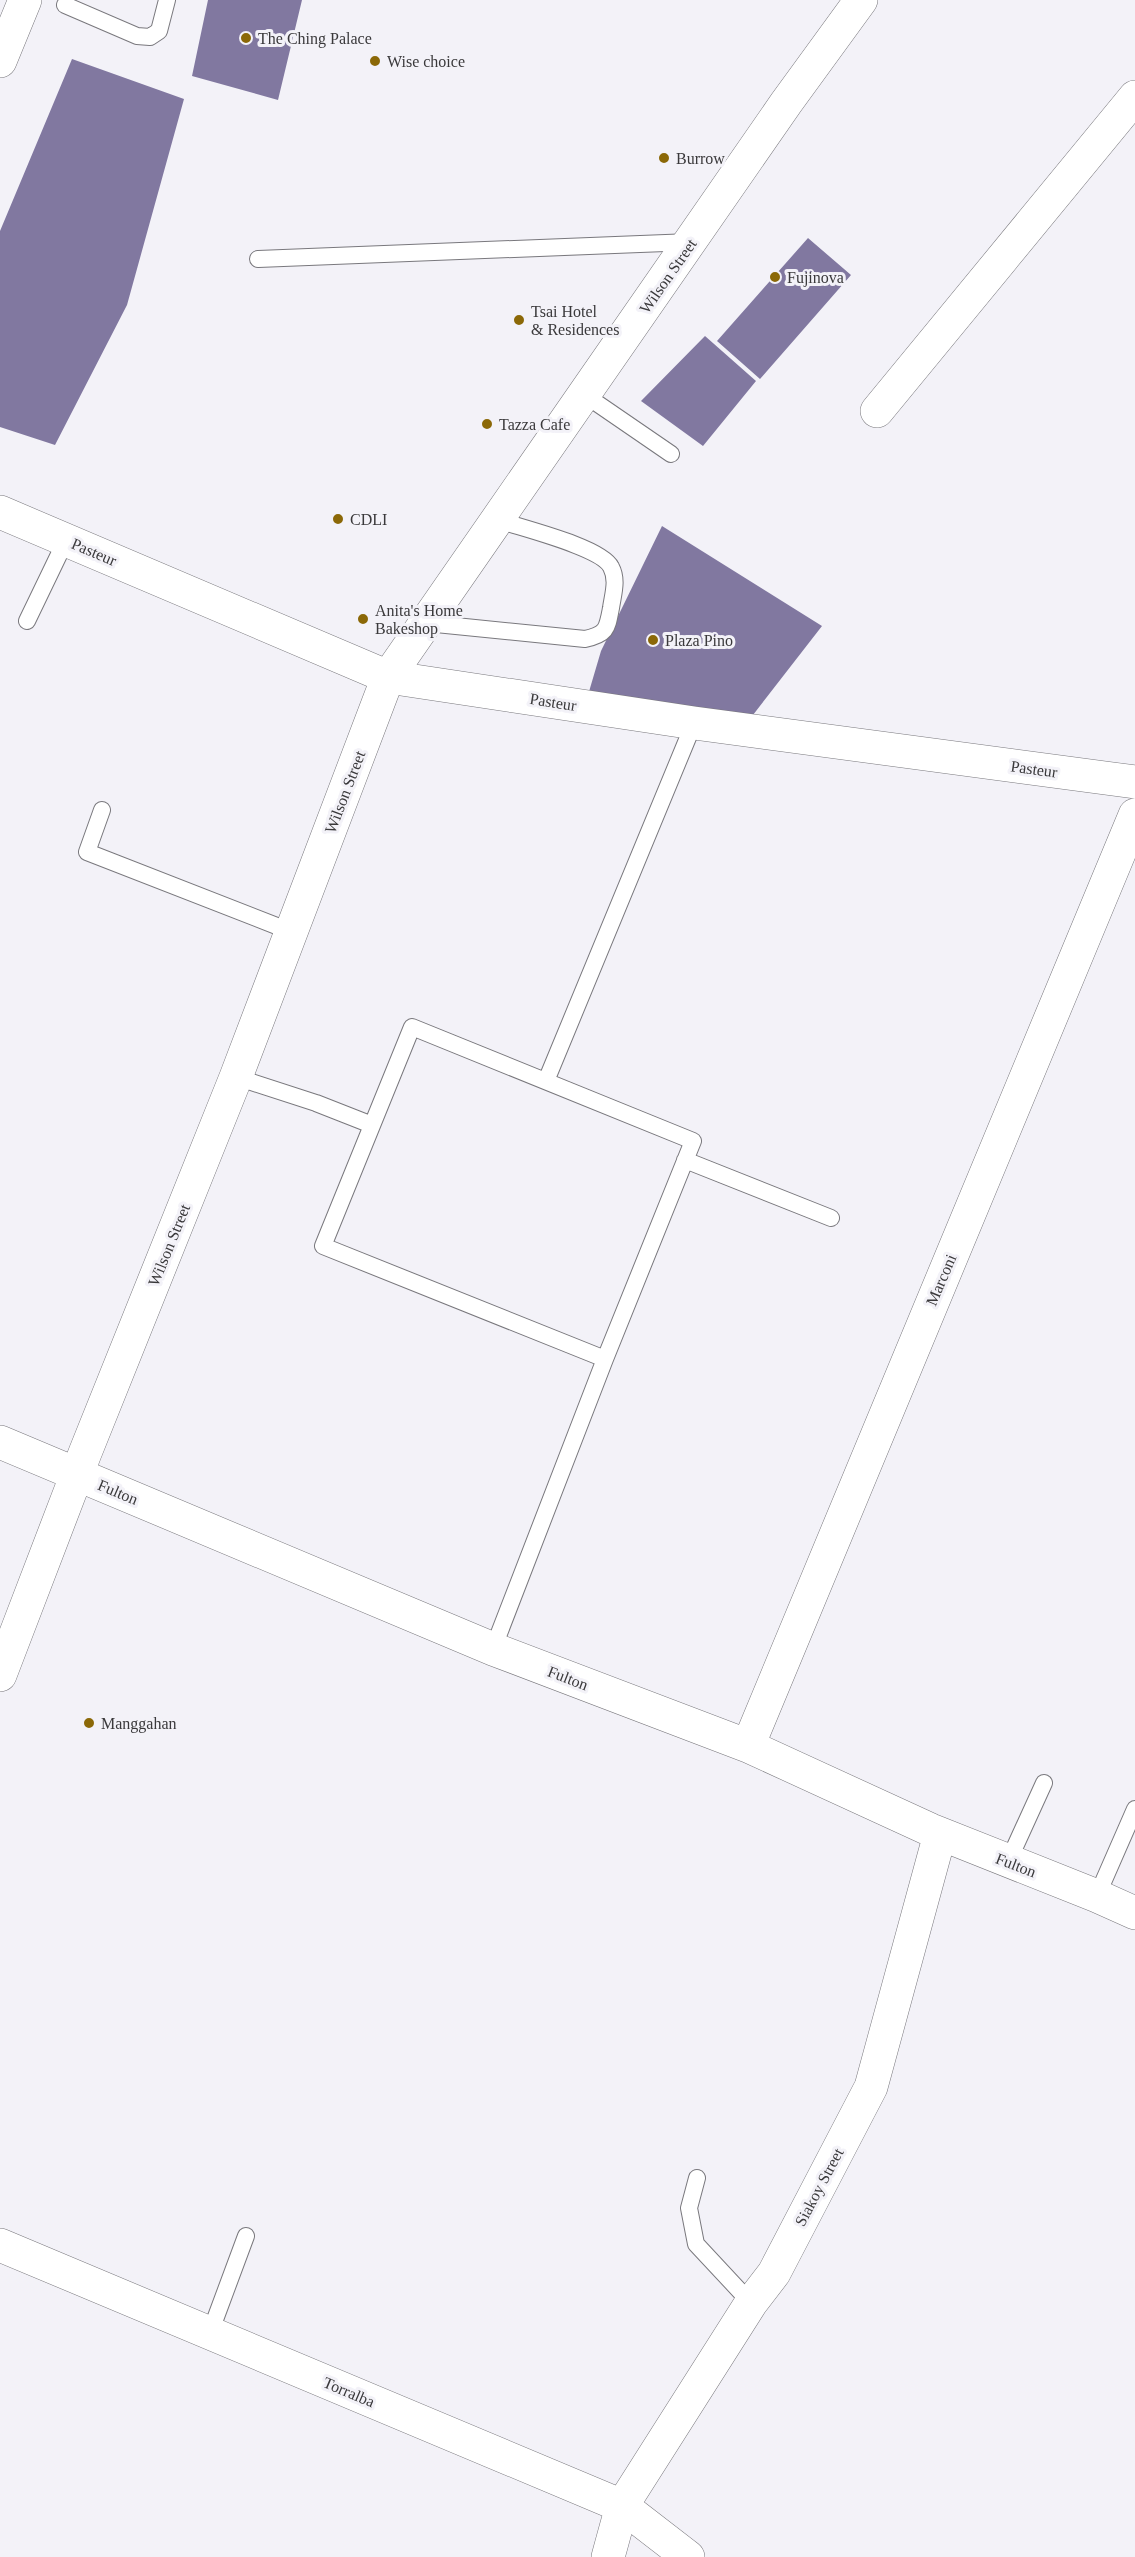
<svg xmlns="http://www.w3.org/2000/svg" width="1135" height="2557" viewBox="0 0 1135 2557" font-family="'Times New Roman',serif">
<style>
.building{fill:#8178a0}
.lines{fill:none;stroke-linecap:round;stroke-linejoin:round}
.lane-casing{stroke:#79787d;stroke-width:18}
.street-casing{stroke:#79787d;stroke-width:34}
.lane{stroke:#fff;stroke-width:16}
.street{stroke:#fff;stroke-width:33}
.poi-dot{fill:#8b6807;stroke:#f3f2f8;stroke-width:2}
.labels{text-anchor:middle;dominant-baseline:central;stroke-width:6;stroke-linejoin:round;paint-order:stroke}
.poi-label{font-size:16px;fill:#3a393b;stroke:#f3f2f8;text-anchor:start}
.street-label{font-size:16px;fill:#3a393b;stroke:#f3f2f8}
</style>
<rect width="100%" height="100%" fill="#f3f2f8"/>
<path class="building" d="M208 0H302L278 100 192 76Z
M72 59 184 99 127 305 55 445 0 427V231Z
M808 238 851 275 760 379 717 341Z
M705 336 756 381 703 446 641 401Z
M662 526 822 626 746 724 588 695 601 651Z"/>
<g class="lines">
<defs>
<path id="lane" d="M65 5 137 36 150 37 159 31 167 0
M258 259 691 242
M585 395 671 454
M27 621 66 540
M426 623 585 639C607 634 607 629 611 608 613 594 618 580 611 567 601 547 521 528 498 520
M102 810 87 852 292 932
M236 1077 316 1103 372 1125
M546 1081 694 723
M685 1160 831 1218
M493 1649 605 1359 693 1141 412 1027 323 1246 605 1359
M1008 1862 1044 1783
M1097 1896 1135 1809
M697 2178 689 2208 696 2244 751 2303
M210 2333 246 2236"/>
<path id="street" d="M0 61 25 0
M877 411 1135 97
M0 512 388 677 694 723 1135 782
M0 1442 493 1649 748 1746 931 1830 1097 1896 1135 1913
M0 1675 85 1453 236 1077 388 677 786 103 861 0
M748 1746 1135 815
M0 2245 622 2506 688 2557
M608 2557 622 2506 751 2303 774 2273 871 2087 940 1834"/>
</defs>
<use href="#lane" class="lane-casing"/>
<use href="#street" class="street-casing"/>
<use href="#lane" class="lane"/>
<use href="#street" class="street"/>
</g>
<g class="poi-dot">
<circle cx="246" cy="38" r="6"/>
<circle cx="375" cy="61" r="6"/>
<circle cx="664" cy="158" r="6"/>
<circle cx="775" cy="277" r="6"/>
<circle cx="519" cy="320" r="6"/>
<circle cx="487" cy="424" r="6"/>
<circle cx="338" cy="519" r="6"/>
<circle cx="363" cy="619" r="6"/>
<circle cx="653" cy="640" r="6"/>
<circle cx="89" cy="1723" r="6"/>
</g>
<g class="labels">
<g class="poi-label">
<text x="258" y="38">The Ching Palace</text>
<text x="387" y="61">Wise choice</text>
<text x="676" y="158">Burrow</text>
<text x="787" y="277">Fujinova</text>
<text x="531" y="311">Tsai Hotel<tspan x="531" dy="18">&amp; Residences</tspan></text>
<text x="499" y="424">Tazza Cafe</text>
<text x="350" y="519">CDLI</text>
<text x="375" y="610">Anita's Home<tspan x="375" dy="18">Bakeshop</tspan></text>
<text x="665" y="640">Plaza Pino</text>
<text x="101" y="1723">Manggahan</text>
</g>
<g class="street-label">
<text transform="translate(668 276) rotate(-55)">Wilson Street</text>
<text transform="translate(94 552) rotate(23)">Pasteur</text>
<text transform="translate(553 702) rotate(9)">Pasteur</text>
<text transform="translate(1034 769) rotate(8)">Pasteur</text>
<text transform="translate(345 792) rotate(-69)">Wilson Street</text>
<text transform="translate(169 1245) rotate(-68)">Wilson Street</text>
<text transform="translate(941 1280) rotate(-67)">Marconi</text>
<text transform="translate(118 1492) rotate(23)">Fulton</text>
<text transform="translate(568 1678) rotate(21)">Fulton</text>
<text transform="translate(1016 1865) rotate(21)">Fulton</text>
<text transform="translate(819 2187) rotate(-62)">Siakoy Street</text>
<text transform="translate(349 2392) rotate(23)">Torralba</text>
</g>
</g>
</svg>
